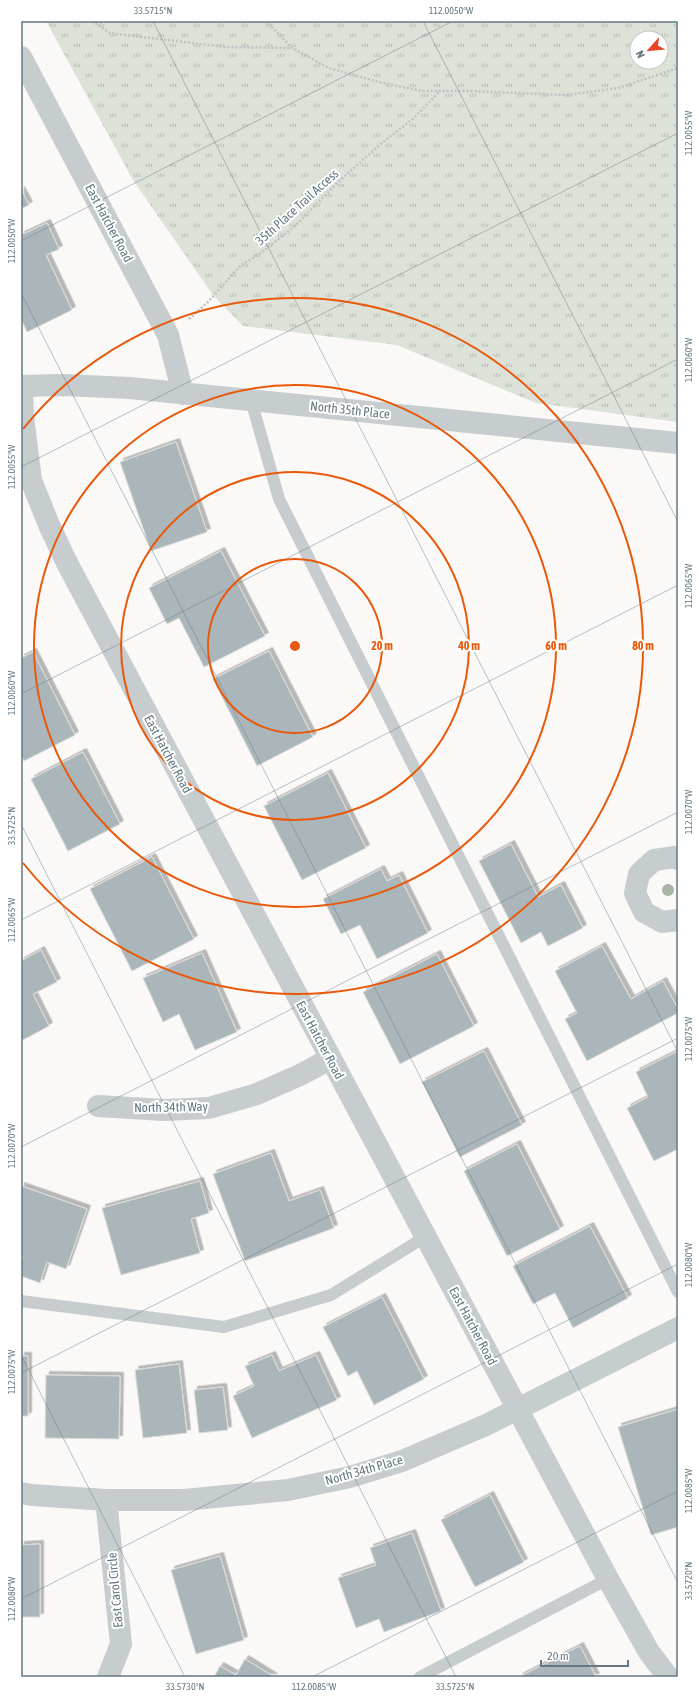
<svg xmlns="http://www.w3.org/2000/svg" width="699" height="1698" viewBox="0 0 699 1698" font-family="'Asap Condensed',sans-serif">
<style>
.grass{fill:url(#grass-tufts);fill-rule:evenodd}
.building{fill:#abb6bb;stroke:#dcdbd9;filter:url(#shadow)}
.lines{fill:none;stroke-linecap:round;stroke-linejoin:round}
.path{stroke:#bec2c4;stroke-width:2.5;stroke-dasharray:2 2;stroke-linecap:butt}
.service{stroke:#c7cccf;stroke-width:12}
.minor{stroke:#c7cccf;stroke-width:22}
.tree{fill:#aab3a6}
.ticks{fill:none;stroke:#637884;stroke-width:1;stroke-opacity:0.45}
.ring{fill:none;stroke:#e8590c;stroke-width:2}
.labels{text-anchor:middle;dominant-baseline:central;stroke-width:4;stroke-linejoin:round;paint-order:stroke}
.street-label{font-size:13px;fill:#637884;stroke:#fff}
.centre{fill:#e8590c;stroke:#fff;stroke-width:2}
.ring-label{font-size:12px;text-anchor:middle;font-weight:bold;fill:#e8590c;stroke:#fff;stroke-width:4;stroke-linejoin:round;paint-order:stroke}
.neatline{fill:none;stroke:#637884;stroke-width:1.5}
.ticks-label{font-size:10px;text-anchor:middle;fill:#637884}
</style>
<defs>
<pattern id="grass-tufts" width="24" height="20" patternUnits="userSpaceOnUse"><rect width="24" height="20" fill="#dce2d8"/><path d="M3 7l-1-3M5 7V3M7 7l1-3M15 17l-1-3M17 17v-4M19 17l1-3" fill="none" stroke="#b6bcb5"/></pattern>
<filter id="shadow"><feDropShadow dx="3.5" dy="-3.5" stdDeviation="0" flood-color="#0004"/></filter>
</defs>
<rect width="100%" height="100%" fill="#faf9f7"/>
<path class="grass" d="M46 21H678V422L536 403 397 345 243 326 213 295 133 180ZM637 38H661V62H637Z"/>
<path class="building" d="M21 190 29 205 21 209Z
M47 223 59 249 46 255 72 310 27 332 21 318V235Z
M176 442 207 532 151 551 120 462Z
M221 551 265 636 204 667 179 618 167 624 149 588Z
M269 651 313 737 257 766 213 679Z
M33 652 75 735 24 761 21 755V658Z
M83 752 120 824 68 851 31 779Z
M328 773 366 848 302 880 264 806Z
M511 844 538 897 561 885 583 928 548 946 541 932 521 943 479 861Z
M152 857 194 939 132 971 90 889Z
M381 869 387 881 399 875 428 933 377 959 360 925 341 934 323 899Z
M602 946 631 999 663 981 678 1009V1013L587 1061 565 1019 577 1013 555 971Z
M41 950 57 982 33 994 49 1026 21 1041V961Z
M202 953 237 1032 195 1050 179 1014 163 1022 143 978Z
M437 954 474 1026 400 1064 363 992Z
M484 1051 522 1125 460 1157 422 1082Z
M678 1051V1149L654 1161 627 1108 648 1097 636 1072Z
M517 1144 560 1229 507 1256 464 1171Z
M271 1153 289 1201 320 1190 334 1228 245 1261 213 1174Z
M200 1181 209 1213 191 1219 200 1253 121 1275 102 1208Z
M21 1186 87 1209 66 1269 47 1262 40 1283 21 1276V1262L23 1257 21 1256Z
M590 1226 628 1298 573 1328 555 1293 533 1304 513 1266Z
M382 1297 424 1379 374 1405 357 1371 348 1376 323 1327Z
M272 1355 279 1371 316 1355 337 1400 252 1438 233 1396 254 1386 245 1366Z
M21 1356H28V1416H21Z
M179 1364 187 1433 143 1438 135 1370Z
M46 1375 120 1376 119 1439 45 1438Z
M223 1387 228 1430 199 1433 194 1390Z
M678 1409V1527L651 1535 618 1427Z
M490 1495 524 1562 475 1587 441 1520Z
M412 1533 441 1611 384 1632 379 1619 356 1628 338 1578 376 1565 370 1548Z
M40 1544V1617H21V1545Z
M220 1556 244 1640 196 1654 171 1570Z
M580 1646 596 1677H519Z
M245 1659 274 1677H214L220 1666 236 1675Z"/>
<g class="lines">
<path class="path" d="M92 21 110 33 225 47 291 48
M266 21 292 48 329 68 379 82 422 91H468L567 95 618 88 678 68
M189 319 208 302 241 265 258 255 294 227 335 185 383 142 414 118 440 91"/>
<path class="service" d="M251 400 279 499 678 1292
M21 1301 224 1327 331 1295 425 1237
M420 1677 608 1579"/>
<path class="minor" d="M21 57 168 335 183 394
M21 386 63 385 130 388 678 443
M22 386 23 417 31 480 49 525 67 563 608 1579 649 1652 668 1677
M678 859 675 857 654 860 639 874 635 893 644 912 662 922 678 920
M98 1106 164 1110 209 1108 257 1094 300 1075 330 1059
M21 1493 32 1495 106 1500H184L288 1490 350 1477 402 1461 486 1425 678 1328
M106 1500 121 1644 108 1677"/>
</g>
<circle class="tree" cx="668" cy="890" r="6"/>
<path class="ticks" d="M153 21 678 1052M423 21 678 522M21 241 453 21M21 293 678 1583M21 467 678 133M21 694 678 359M21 824 456 1677M21 920 678 585M21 1147 678 812M21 1355 185 1677M21 1373 678 1038M21 1599 678 1264M312 1677 678 1491"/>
<g class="ring">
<circle cx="295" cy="646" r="87"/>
<circle cx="295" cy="646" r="174"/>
<circle cx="295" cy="646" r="261"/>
<path d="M23 429A348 348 0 1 1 23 863"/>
</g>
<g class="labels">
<g class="street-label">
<text transform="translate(297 207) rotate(-42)">35th Place Trail Access</text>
<text transform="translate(109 223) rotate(62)">East Hatcher Road</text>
<text transform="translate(350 410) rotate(6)">North 35th Place</text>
<text transform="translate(168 754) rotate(62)">East Hatcher Road</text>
<text transform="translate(320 1040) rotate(62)">East Hatcher Road</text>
<text transform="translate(171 1107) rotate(-1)">North 34th Way</text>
<text transform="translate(473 1326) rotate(62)">East Hatcher Road</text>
<text transform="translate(364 1470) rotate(-16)">North 34th Place</text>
<text transform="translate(115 1590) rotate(-95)">East Carol Circle</text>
</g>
</g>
<circle cx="295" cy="646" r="6" class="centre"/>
<g class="ring-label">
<text x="382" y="650">20 m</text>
<text x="469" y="650">40 m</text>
<text x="556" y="650">60 m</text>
<text x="643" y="650">80 m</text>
</g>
<rect width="699" height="1698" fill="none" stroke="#ffffff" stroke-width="44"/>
<g transform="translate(649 50) rotate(243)"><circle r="19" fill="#ffffff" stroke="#c1c9ce"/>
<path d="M0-3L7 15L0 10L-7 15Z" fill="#ea4427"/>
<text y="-6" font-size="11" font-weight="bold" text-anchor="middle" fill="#637884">N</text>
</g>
<path d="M541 1660v6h87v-6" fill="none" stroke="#637884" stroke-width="2"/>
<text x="547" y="1660" font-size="12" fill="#637884" stroke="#ffffff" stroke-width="3" paint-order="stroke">20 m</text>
<rect x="22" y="22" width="655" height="1654" class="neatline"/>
<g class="ticks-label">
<text x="153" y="14">33.5715°N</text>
<text x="451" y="14">112.0050°W</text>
<text transform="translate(688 133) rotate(-90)" y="4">112.0055°W</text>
<text transform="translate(11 241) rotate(-90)" y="4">112.0050°W</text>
<text transform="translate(688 360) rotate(-90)" y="4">112.0060°W</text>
<text transform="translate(11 467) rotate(-90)" y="4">112.0055°W</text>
<text transform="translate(688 586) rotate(-90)" y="4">112.0065°W</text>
<text transform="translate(11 693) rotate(-90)" y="4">112.0060°W</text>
<text transform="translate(688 812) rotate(-90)" y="4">112.0070°W</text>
<text transform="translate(11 826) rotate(-90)" y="4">33.5725°N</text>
<text transform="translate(11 920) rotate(-90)" y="4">112.0065°W</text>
<text transform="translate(688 1039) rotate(-90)" y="4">112.0075°W</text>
<text transform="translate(11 1146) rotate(-90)" y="4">112.0070°W</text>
<text transform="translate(688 1265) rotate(-90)" y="4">112.0080°W</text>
<text transform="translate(11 1372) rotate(-90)" y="4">112.0075°W</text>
<text transform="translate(688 1491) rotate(-90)" y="4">112.0085°W</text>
<text transform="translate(688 1581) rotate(-90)" y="4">33.5720°N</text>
<text transform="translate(11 1599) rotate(-90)" y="4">112.0080°W</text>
<text x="185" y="1690">33.5730°N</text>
<text x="314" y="1690">112.0085°W</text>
<text x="455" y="1690">33.5725°N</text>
</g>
</svg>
